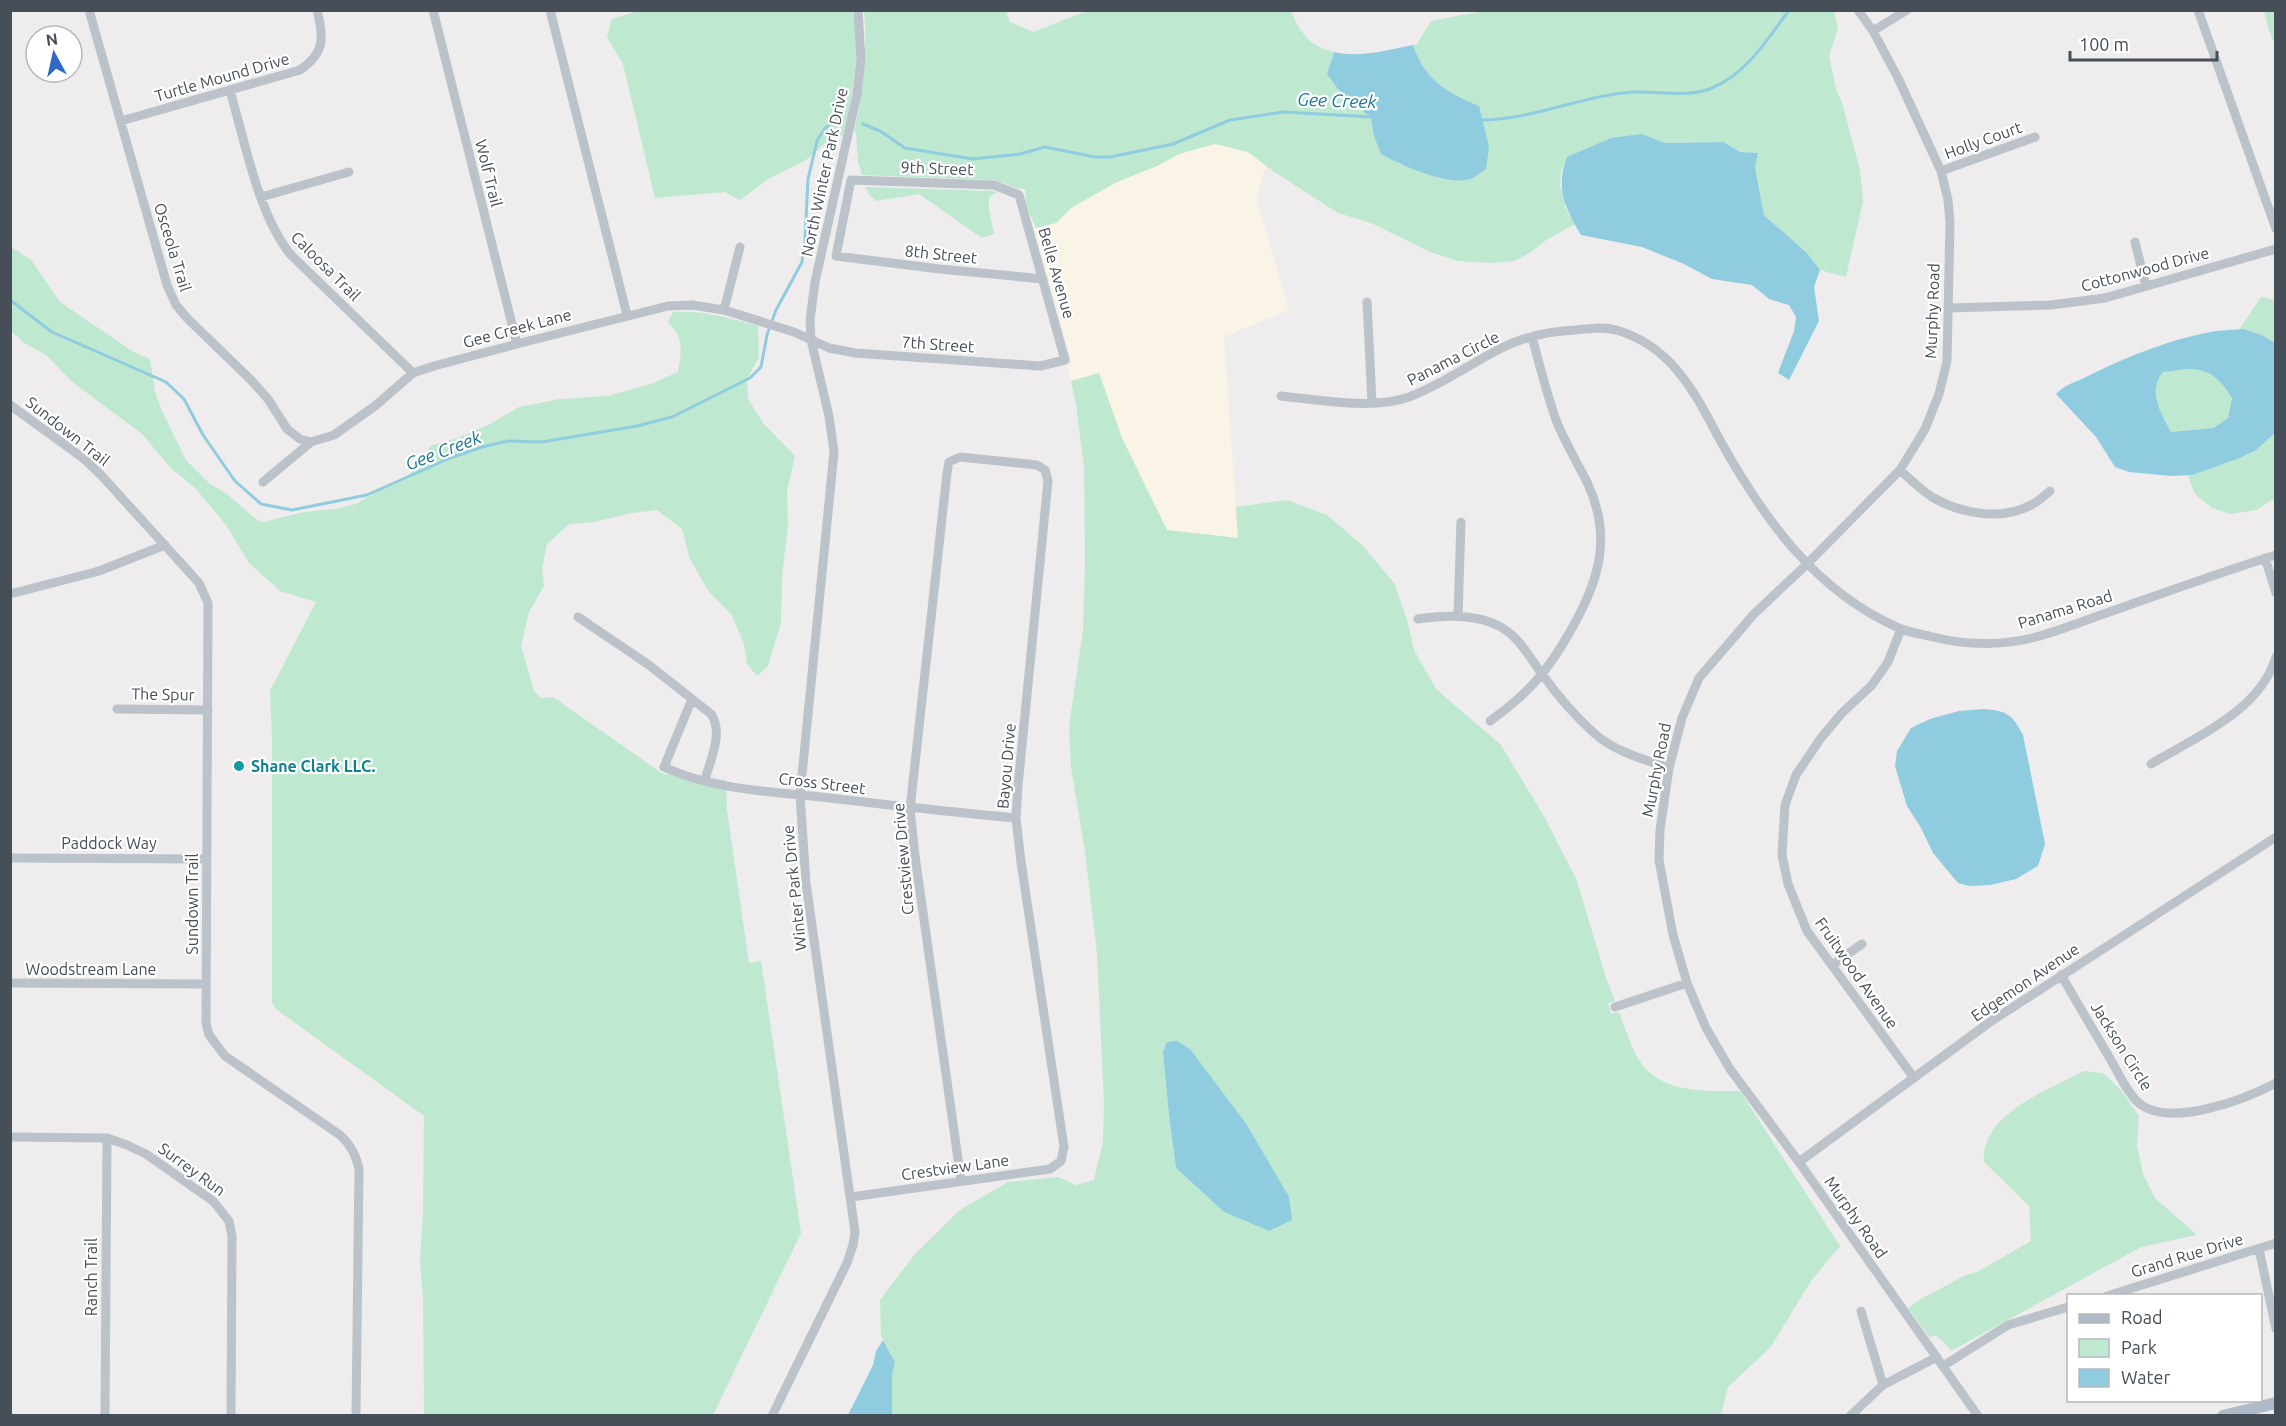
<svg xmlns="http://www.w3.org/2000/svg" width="2286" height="1426" viewBox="0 0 2286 1426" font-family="Ubuntu,sans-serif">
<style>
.commercial{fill:#f9f4e5}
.green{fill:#bee8d0;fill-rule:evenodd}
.water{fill:#90cce0;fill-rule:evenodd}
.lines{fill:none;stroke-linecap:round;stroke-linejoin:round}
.stream{stroke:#90cce0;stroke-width:3}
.minor{stroke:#bbc2c9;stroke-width:9}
.major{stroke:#aebac8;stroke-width:12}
.culture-dot{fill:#0f9aa8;stroke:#fff;stroke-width:2}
.labels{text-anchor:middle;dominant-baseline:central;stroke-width:4.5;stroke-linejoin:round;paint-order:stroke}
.street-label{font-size:16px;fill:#464e57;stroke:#fff}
.culture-label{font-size:16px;font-weight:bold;fill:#0d838f;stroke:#fff;text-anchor:start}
.water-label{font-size:18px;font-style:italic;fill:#1c7594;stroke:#fff}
</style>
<rect width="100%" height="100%" fill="#eeecec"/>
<path class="commercial" d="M1215 144 1248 152 1266 166 1256 197 1289 310 1224 337 1238 539 1167 530 1122 438 1099 374 1071 381 1067 365 1072 363 1030 215 1036 228 1056 223 1071 208 1117 182 1157 166 1179 154Z"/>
<path class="green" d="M1489 10 1834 11 1838 28 1829 56 1836 89 1842 103 1860 170 1863 201 1846 277 1820 270 1807 253 1764 215 1755 167 1758 153 1740 152 1722 142 1665 143 1653 138H1611L1567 158 1561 172 1560 187 1565 197V208L1575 224 1546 240 1531 252 1514 261 1489 263 1459 261 1430 252 1371 223 1338 213 1276 173 1248 152 1215 144 1179 154 1157 166 1117 182 1071 208 1056 223 1036 228C1031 217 1024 204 1026 192L1023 188 1019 189 995 180 862 175 858 162 856 132H854C863 92 868 52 864 11H1006L1010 22 1033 32 1087 11H1291C1300 33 1310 46 1334 52L1327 74 1371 118 1374 136 1399 164 1452 180 1470 179 1479 107C1447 92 1425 80 1413 45L1417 44 1431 21Z
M638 11H853C862 51 852 96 843 135L830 139 806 160 770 178 740 200 725 192 655 198 623 64 607 37 612 19Z
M2264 11H2275V44L2269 31Z
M866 187 993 191 997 192 989 197V209L994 234 982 238 919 194 876 201 869 195Z
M10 246 31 260 60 302 132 351 150 359 155 392 162 411 186 460 210 484 226 493 256 519 263 522 304 512 335 509 356 504 379 491 405 480 432 445 458 438 488 425 519 407 560 399 608 396 651 384 678 372C682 349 684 339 668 322L673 312C703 310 730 318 758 326L759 357 747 379 748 399 763 423 795 456 787 491 788 526 782 575 781 622 768 666 757 676 747 664 744 644 732 615 709 592 690 559 682 529 657 510 632 513 594 522 569 524 547 544 542 568 544 586 529 612 521 646 534 691 541 698 553 697 663 774 726 780 727 810 749 963 761 961 801 1233 713 1415H424L423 1297 420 1262 423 1213 424 1116 276 1009 272 1002V737L270 691 316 602 280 591 249 563 226 525 196 489 170 467 142 434 71 381 46 355 24 343 11 331Z
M2261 297 2275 300V343L2262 335 2239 330Z
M2189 369C2211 369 2221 381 2232 398L2228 418 2213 428 2171 432C2161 412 2147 393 2163 372Z
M1099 373 1122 438 1167 530 1238 538 1236 507 1287 500 1327 515 1363 546 1394 583 1407 619 1414 650 1436 689 1501 745 1545 818 1577 881 1606 978 1615 1001 1608 1003 1611 1014 1619 1012C1624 1026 1632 1050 1641 1063 1663 1094 1707 1091 1740 1091L1840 1246 1811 1281 1770 1348 1728 1387 1721 1415H892V1375L895 1362 881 1335 880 1300 915 1254 960 1210 1008 1182 1058 1177 1076 1185 1094 1180 1103 1141 1104 1103 1097 953 1085 852 1071 767 1069 726 1083 631 1085 561 1084 467 1076 404 1071 381ZM1163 1052 1269 1231 1224 1212 1176 1168 1169 1115Z
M2275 433V498L2256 510 2231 514 2212 508 2195 494 2188 476 2240 458 2256 450Z
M2084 1071 2103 1073 2120 1089 2139 1116 2137 1146 2143 1174 2155 1198 2197 1235 2141 1247 1951 1351 1944 1342 1935 1335 1930 1338 1908 1308 1921 1299 1966 1275 1977 1272 2031 1241 2029 1206 1984 1162C1980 1114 2049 1090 2084 1071Z"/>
<path class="water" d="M1413 45C1425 80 1446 92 1479 106L1489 147 1486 169C1481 172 1475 178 1470 179 1448 186 1400 165 1381 154L1374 136 1371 118 1338 89 1327 74 1334 52C1359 58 1388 50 1413 45Z
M1642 134 1665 143 1723 142 1740 152 1758 153 1755 167 1764 215 1807 253 1820 270 1814 287 1819 321 1789 380 1778 373 1794 331 1796 317 1789 305 1769 299 1752 285 1712 279 1684 264 1642 247 1581 235C1565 208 1555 188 1567 157L1611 138Z
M2243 329 2262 335 2275 343V433L2256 450 2240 458 2192 475 2171 476 2129 472 2115 467 2096 437 2056 394C2067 383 2075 383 2088 376 2126 357 2168 340 2210 332 2221 330 2232 330 2243 329ZM2189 369C2211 369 2221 381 2232 398L2228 418 2213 428 2171 432C2161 413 2147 392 2163 372Z
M1984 709C2007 711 2012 714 2023 735L2045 844 2038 866 2016 879 1990 885 1969 886 1958 883 1933 853 1921 828 1907 806 1895 766 1897 751 1911 728 1930 719 1959 711Z
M1177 1041 1190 1049 1247 1125 1289 1197 1292 1220 1269 1231 1224 1212 1176 1168 1169 1115 1163 1052 1167 1042Z
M883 1340 895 1362 892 1375V1415H848L873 1365 876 1351Z"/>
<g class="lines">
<path class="stream" d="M1481 120C1534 120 1582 95 1634 92 1659 91 1689 98 1712 88 1747 73 1767 40 1789 10
M863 124 880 131 905 148 973 159 1020 154 1045 147 1095 157H1110L1173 144 1230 120 1284 112 1372 117
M10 300 52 332 166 382 184 399 203 435 235 481 261 504 292 510 367 495 450 458 482 447 508 441 542 442 637 426 672 417 750 378 761 367 767 335 776 310 802 262 805 239 808 179 817 141 825 128 840 120"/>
<path class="minor" d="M89 10 167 285 176 305 188 319 251 380 268 399 287 429 300 439 311 442
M433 10 517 344
M550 10 627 315
M1858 10 1873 31 1898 78 1941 171 1948 200 1950 223 1947 361 1939 394 1925 429 1900 470 1806 565 1753 615 1699 678 1682 718 1669 768 1660 830 1659 860 1673 935 1687 983 1706 1028 1730 1069 1799 1162 1978 1416
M2198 10 2276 229
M1873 31 1907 10
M230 91C245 141 258 215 291 255L413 373
M121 121 300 70C325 53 324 38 317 10
M1941 171 2035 137
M261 197 349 172
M2135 242 2146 286
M1367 302 1372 403
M1949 308 2051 305 2105 298 2276 249
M724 310 740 247
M1281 396C1319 400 1373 410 1409 397 1439 386 1464 368 1492 353 1517 339 1547 331 1576 330 1590 329 1603 326 1616 330 1673 346 1696 395 1721 442 1764 519 1816 592 1899 628 1910 633 1922 634 1933 637 1965 645 1999 646 2032 638 2056 632 2080 622 2104 614 2161 594 2218 573 2276 555
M10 405 83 458 101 475 199 583 208 603 206 1023 209 1035 225 1056 340 1135C351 1145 355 1154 359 1168L356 1416
M1900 470C1910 479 1921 490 1932 497 1961 514 2001 521 2031 505 2038 502 2044 496 2050 491
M263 482 311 442 334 435 375 406 413 373 434 366 517 344 668 306 692 305 724 310 794 332 829 348 855 353 1040 366 1065 360 1019 195 994 185 851 180 836 256 940 269 1043 279
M2265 558 2276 593
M10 594 99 571 165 545
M1458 616 1461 522
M578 617 649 665 711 714C724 733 710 760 705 780
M1418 619C1445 615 1479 613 1504 629 1521 640 1530 658 1542 674 1557 695 1575 716 1594 733 1615 752 1643 759 1669 768
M1901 629 1888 662 1872 685 1842 713 1821 738 1796 775 1785 805 1782 855 1788 884 1807 931 1914 1078
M692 699 664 767C709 788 762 791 811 796 880 804 948 812 1016 818
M117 709 208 710
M1490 721C1528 694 1548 671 1571 630 1599 581 1613 537 1587 482 1577 463 1567 445 1558 425 1547 396 1540 366 1532 337
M2151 764C2196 737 2260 711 2276 657
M10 858 207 859
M1832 965 1862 944
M2061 975C2078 1004 2095 1033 2112 1062 2120 1076 2128 1094 2140 1104 2171 1128 2246 1099 2276 1083
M10 983 206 984
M1615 1007 1687 983
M10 1137 107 1138 127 1145 146 1154 213 1201 229 1221 232 1236 231 1416
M1799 1162 1990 1022 2276 837
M851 1197 1050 1169 1061 1161 1064 1147 1021 862 1016 818 1018 786 1048 481 1045 470 1037 465 960 457 949 462 947 473 910 809 915 856 961 1180
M2259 1249 2276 1329
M2107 1296 2276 1243
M1943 1366 2008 1325 2068 1307
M1883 1385 1937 1357
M105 1416 107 1138
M772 1416 847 1263 853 1245 855 1232 806 883 800 795 834 452 829 416 811 340 810 320 815 282 857 94 861 59 858 10
M1850 1416 1883 1385 1861 1311"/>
<path class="major" d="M2223 1416 2276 1403"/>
</g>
<circle class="culture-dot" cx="239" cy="766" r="6"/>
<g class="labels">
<g class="street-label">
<text transform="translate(222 77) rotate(-16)">Turtle Mound Drive</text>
<text transform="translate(1983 140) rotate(-20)">Holly Court</text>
<text transform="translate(937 168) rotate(2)">9th Street</text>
<text transform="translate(824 172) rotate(-78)">North Winter Park Drive</text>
<text transform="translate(489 173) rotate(76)">Wolf Trail</text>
<text transform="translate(173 247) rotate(73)">Osceola Trail</text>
<text transform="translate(941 254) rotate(6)">8th Street</text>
<text transform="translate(326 266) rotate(45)">Caloosa Trail</text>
<text transform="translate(2145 269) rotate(-15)">Cottonwood Drive</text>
<text transform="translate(1057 273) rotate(74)">Belle Avenue</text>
<text transform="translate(1932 311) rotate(-88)">Murphy Road</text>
<text transform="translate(517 328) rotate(-15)">Gee Creek Lane</text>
<text transform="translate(938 344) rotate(4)">7th Street</text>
<text transform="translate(1453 358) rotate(-27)">Panama Circle</text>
<text transform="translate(68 431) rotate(38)">Sundown Trail</text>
<text transform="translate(2065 609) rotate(-17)">Panama Road</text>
<text transform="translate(163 694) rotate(1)">The Spur</text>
<text transform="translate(1006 766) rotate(-85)">Bayou Drive</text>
<text transform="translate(1656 770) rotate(-79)">Murphy Road</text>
<text transform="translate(822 783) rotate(7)">Cross Street</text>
<text x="109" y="843">Paddock Way</text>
<text transform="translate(903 859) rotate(-95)">Crestview Drive</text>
<text transform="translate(794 888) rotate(-96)">Winter Park Drive</text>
<text transform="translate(192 904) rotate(-90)">Sundown Trail</text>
<text x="91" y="969">Woodstream Lane</text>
<text transform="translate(1857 973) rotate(55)">Fruitwood Avenue</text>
<text transform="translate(2025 982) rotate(-34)">Edgemon Avenue</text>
<text transform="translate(2122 1046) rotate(58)">Jackson Circle</text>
<text transform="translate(955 1167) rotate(-8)">Crestview Lane</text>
<text transform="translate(192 1169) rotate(36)">Surrey Run</text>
<text transform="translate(1856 1217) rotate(55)">Murphy Road</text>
<text transform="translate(2187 1255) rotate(-17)">Grand Rue Drive</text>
<text transform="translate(91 1277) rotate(-90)">Ranch Trail</text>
</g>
<g class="culture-label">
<text x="251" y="766">Shane Clark LLC.</text>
</g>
<g class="water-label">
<text transform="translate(1337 100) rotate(2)">Gee Creek</text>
<text transform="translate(443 450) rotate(-21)">Gee Creek</text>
</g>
</g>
<rect width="2286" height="1426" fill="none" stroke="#464e57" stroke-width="24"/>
<rect x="2067" y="1294" width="195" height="108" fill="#ffffff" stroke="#b5b8bc" stroke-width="1.5"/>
<rect x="2079" y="1314" width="30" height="9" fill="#aebac8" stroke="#b5b8bc" stroke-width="1.5"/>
<text x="2121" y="1324" font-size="18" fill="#464e57">Road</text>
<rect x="2079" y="1339" width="30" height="18" fill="#bee8d0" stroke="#b5b8bc" stroke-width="1.5"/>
<text x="2121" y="1354" font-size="18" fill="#464e57">Park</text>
<rect x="2079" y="1369" width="30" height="18" fill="#90cce0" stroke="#b5b8bc" stroke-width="1.5"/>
<text x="2121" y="1384" font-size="18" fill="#464e57">Water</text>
<g transform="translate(54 54) rotate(352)"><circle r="28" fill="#ffffff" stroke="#b5b8bc" stroke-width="1.5"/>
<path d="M0-4.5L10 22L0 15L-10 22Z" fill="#2e69c6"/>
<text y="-9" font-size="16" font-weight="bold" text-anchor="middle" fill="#464e57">N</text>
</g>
<path d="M2070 51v9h147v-9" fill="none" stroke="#464e57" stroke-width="3"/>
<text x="2079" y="51" font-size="18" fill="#464e57" stroke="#ffffff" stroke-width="4.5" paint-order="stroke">100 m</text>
</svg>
